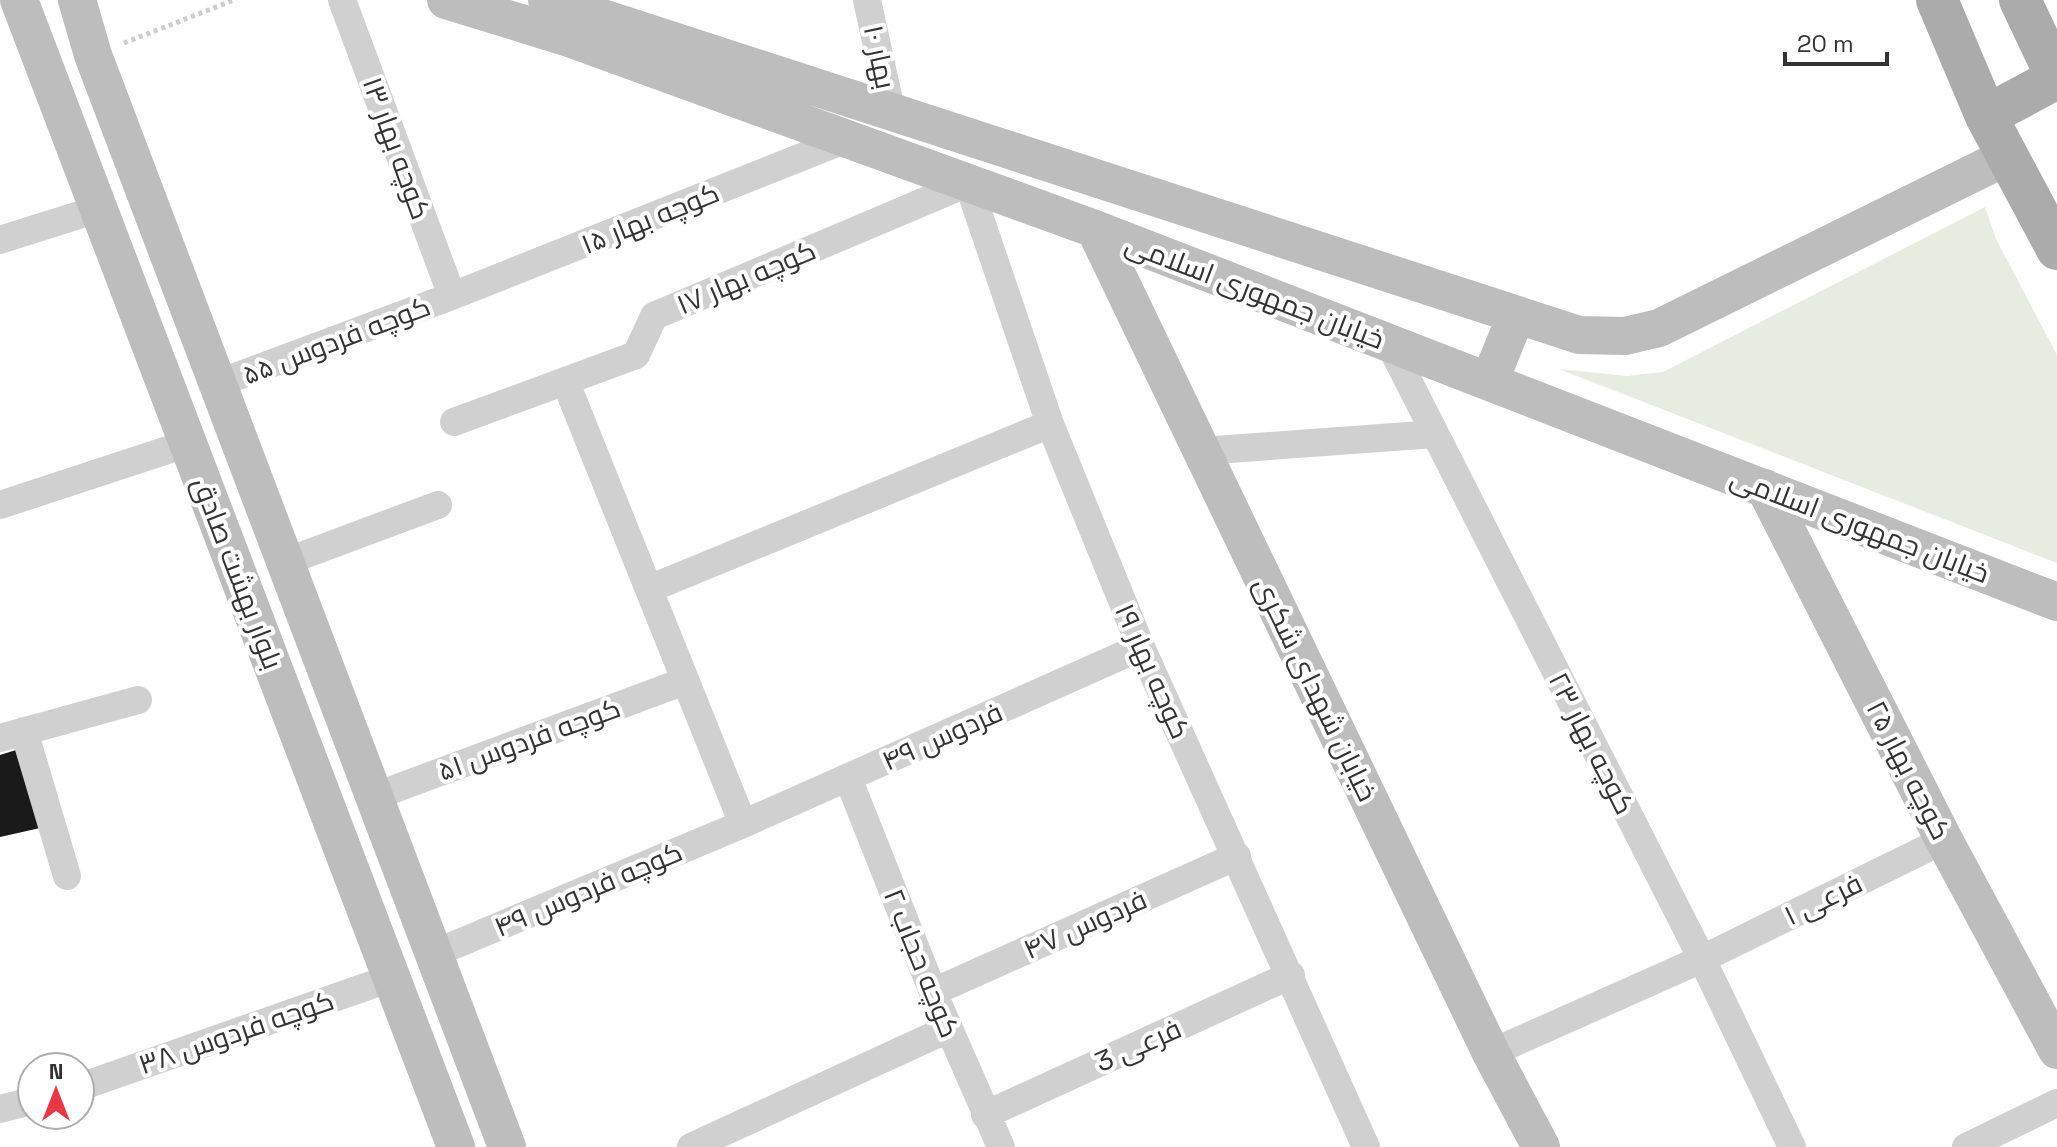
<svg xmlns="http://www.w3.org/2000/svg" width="2057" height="1147" viewBox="0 0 2057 1147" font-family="'Space Grotesk',Cairo,sans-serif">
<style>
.green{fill:#e6ecdf}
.building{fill:#1a1a1a}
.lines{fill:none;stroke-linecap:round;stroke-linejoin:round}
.path{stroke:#cdcdcd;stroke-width:5;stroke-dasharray:4 4;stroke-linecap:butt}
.street{stroke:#d0d0d0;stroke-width:28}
.secondary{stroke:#bdbdbd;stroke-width:38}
.primary{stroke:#ababab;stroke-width:42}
.labels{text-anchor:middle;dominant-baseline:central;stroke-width:8;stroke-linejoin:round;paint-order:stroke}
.street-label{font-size:28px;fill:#333;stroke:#fff}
</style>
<rect width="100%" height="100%" fill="#fff"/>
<path class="green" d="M1985 207 1996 239 2057 355V563L1559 369 1627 376 1663 372Z"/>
<path class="building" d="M16 750 40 828 0 837V755Z"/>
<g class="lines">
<path class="path" d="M124 43 234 0"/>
<path class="street" d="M342 0 452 296
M867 0 892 114
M0 240 98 209
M1388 341 1702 959 1792 1147
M219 383 452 296 847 139
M566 383 743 824
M454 422 636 355 654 316 968 183 1050 424 1141 647 1366 1147
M1202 451 1435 434
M0 505 189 443
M285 562 438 505
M649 589 1050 424
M24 731 67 876
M0 738 138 700
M848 778 933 992 1001 1147
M373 797 685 681
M433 954 743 824 1141 647
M933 992 1237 856
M1491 1053 1702 959 1944 840
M80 1087 391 978
M0 1109 32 1101
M985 1115 1291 975
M691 1147 948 1029
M1966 1147 2057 1103"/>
<path class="secondary" d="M19 0 456 1147
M77 0 93 55 507 1147
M446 0 566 37 1095 229 2057 602
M547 0 1579 335 1625 336 1659 328 2006 157
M1095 229 1491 1053 1541 1147
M1490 380 1516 316
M1765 488 1944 840 2057 1050"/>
<path class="primary" d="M1937 0 1986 116 2057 249
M2020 0 2057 78
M1986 116 2057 78"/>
</g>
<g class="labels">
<g class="street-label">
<text transform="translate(880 57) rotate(78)">بهار ۱۰</text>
<text transform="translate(397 148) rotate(70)">کوچه بهار ۱۳</text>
<text transform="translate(650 218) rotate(-22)">کوچه بهار ۱۵</text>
<text transform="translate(746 277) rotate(-23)">کوچه بهار ۱۷</text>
<text transform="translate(1255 291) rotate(21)">خیابان جمهوری اسلامی</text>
<text transform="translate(336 340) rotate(-21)">کوچه فردوس ۵۵</text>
<text transform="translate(1860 525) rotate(21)">خیابان جمهوری اسلامی</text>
<text transform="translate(238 573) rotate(69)">بلوار بهشت صادق</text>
<text transform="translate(1153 671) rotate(66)">کوچه بهار ۱۹</text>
<text transform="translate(1316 689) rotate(64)">خیابان شهدای شکری</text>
<text transform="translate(942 736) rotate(-24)">فردوس ۴۹</text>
<text transform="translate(529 739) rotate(-20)">کوچه فردوس ۵۱</text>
<text transform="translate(1592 743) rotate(63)">کوچه بهار ۲۳</text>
<text transform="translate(1909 770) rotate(63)">کوچه بهار ۲۵</text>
<text transform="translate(588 889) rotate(-23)">کوچه فردوس ۴۹</text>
<text transform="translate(1823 899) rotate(-26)">فرعی ۱</text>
<text transform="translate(1085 924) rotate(-24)">فردوس ۴۷</text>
<text transform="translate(922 963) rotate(68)">کوچه حجاب ۲</text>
<text transform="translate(236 1032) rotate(-19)">کوچه فردوس ۳۸</text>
<text transform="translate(1138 1045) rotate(-24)">فرعی 3</text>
</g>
</g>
<g transform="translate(56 1091)"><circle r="38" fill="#ffffff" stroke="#adadad" stroke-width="2"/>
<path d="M0-6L14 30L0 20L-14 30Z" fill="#e63946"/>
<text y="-12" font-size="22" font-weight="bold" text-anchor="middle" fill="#333333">N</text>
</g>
<path d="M1785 52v12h102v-12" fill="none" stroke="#333333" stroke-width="4"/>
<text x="1797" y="52" font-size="24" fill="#333333" stroke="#ffffff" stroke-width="6" paint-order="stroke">20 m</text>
</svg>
